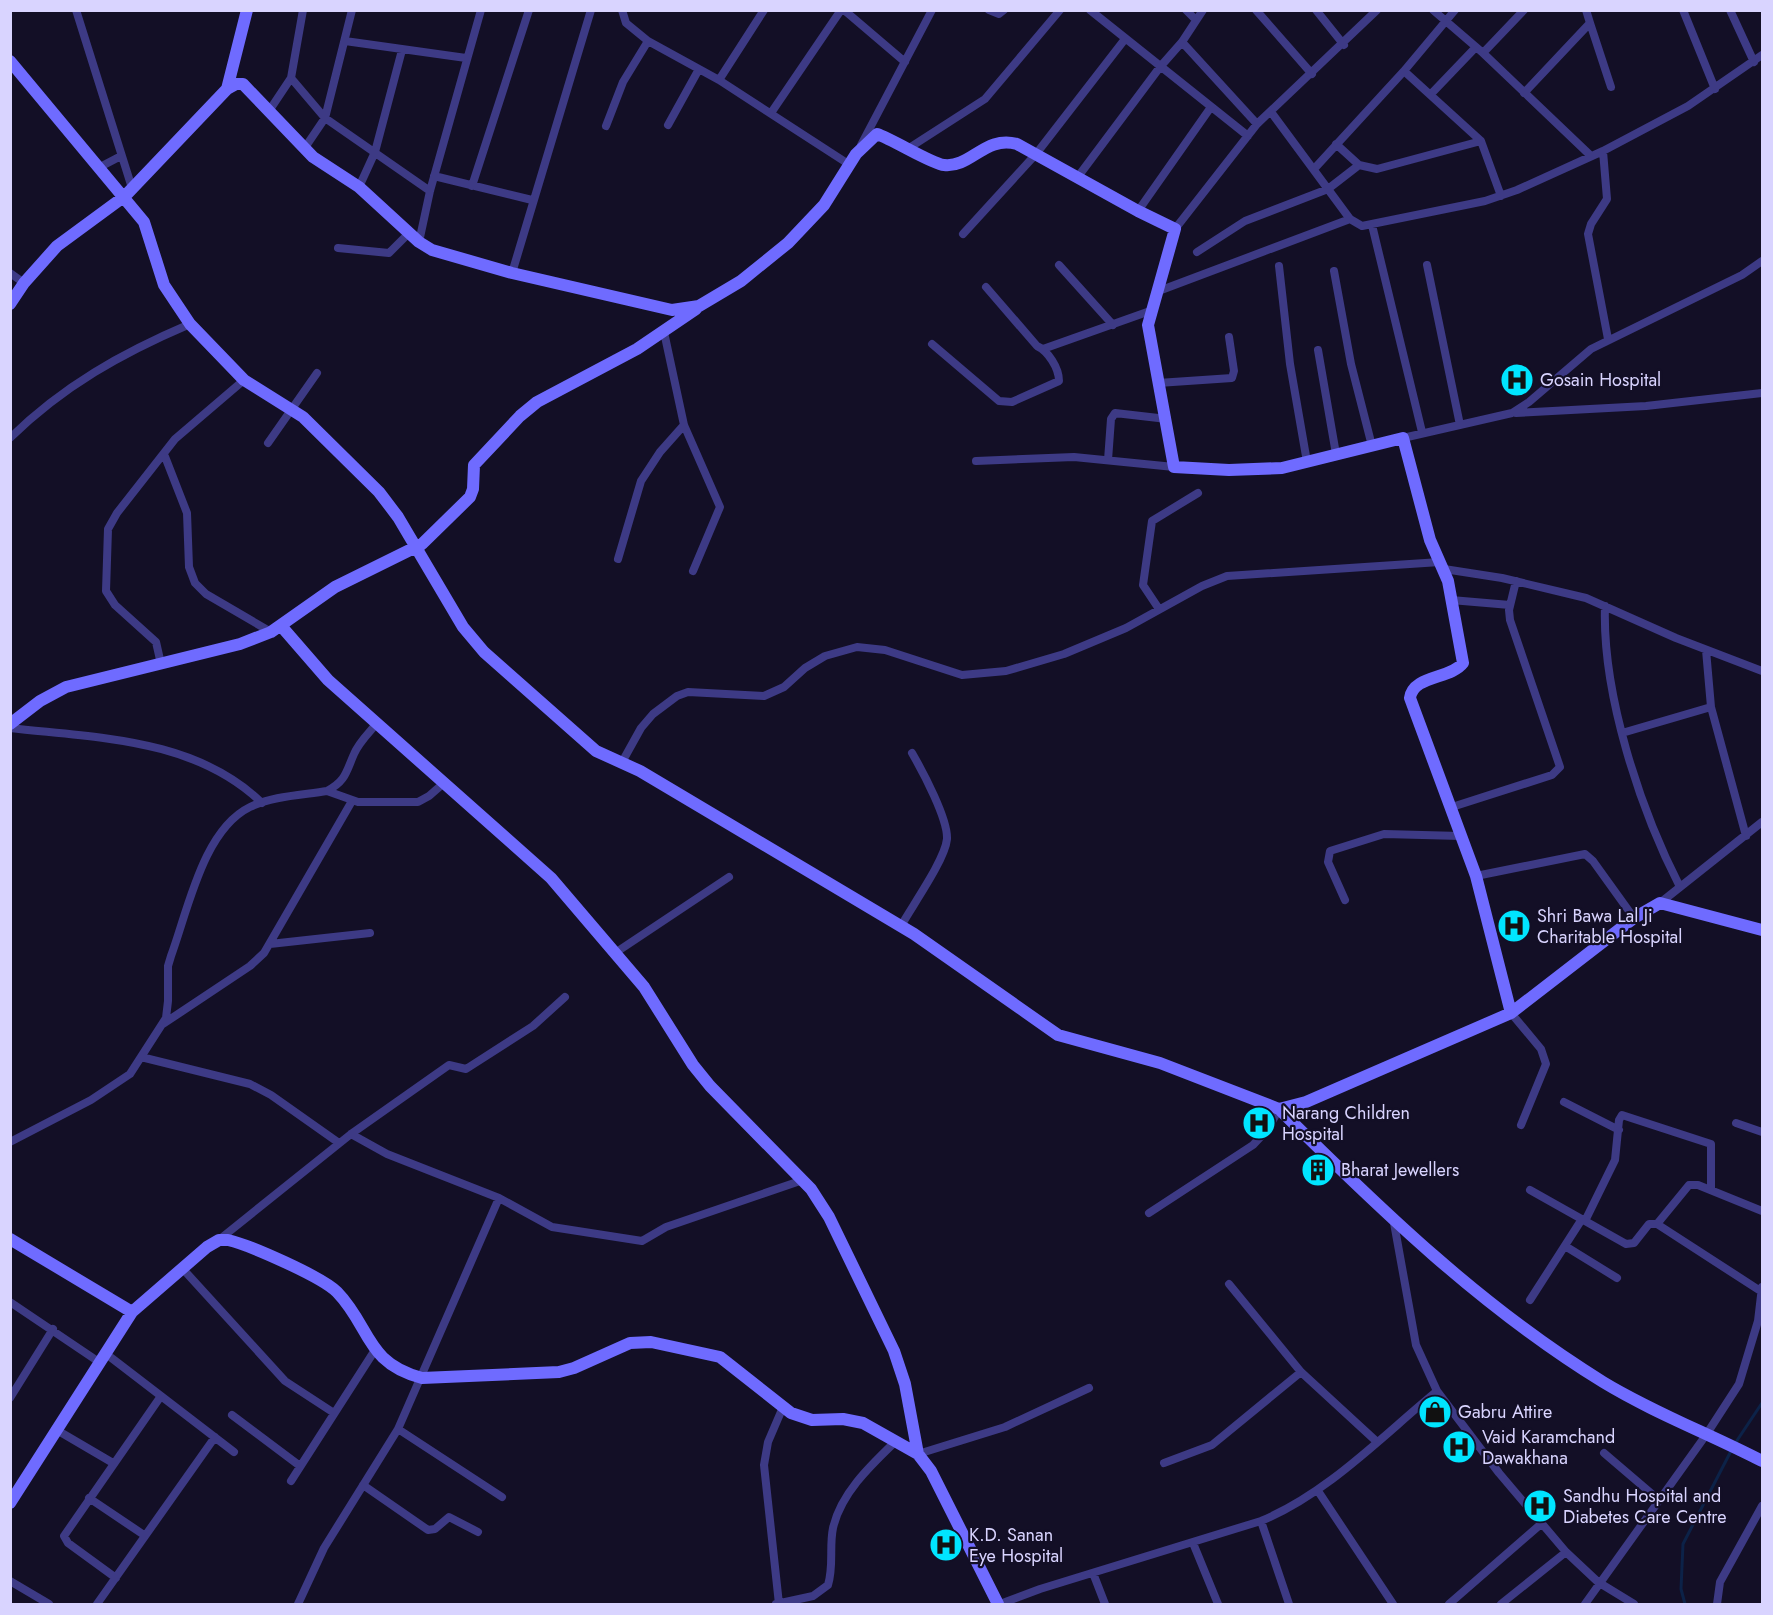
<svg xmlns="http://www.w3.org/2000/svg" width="1773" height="1615" viewBox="0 0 1773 1615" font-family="Jost,sans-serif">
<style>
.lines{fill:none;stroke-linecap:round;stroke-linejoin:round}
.stream{stroke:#0c2248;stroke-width:3}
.street{stroke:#3d3a85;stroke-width:8}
.secondary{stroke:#6f6bff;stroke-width:12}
.labels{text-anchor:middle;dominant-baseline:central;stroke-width:4.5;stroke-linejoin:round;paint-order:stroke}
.poi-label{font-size:18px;fill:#d9d4ff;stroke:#130f26;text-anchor:start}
</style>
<rect width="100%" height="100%" fill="#130f26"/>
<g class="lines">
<path class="stream" d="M1734 1445 1762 1403
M1685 1604 1681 1589 1683 1544 1731 1451"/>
<path class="street" d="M76 10 132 188
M622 10 626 23 648 41 719 80 850 165
M844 10 905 62
M989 10 999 14 1004 10
M1090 10 1248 136
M1186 10 1196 20
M1256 10 1312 74
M1316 10 1344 45
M1433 10 1483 53 1591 156
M1683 10 1715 89
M1730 10 1754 62
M1590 23 1611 87
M345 41 466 58
M1182 42 1257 124
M1483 53 1524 10
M1404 71 1481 141 1501 196
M291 78 325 118 430 191
M719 80 764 10
M1524 93 1590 23 1586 10
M1431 94 1476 47
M269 111 291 78 303 10
M1271 112 1350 219 1362 226 1485 201 1517 190 1603 151 1688 106 1762 55
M771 113 841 10
M668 125 699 69
M606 126 623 82 648 41
M1336 144 1359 165 1377 169 1481 141
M861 145 932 10
M909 148 985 99 1060 10
M304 149 325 118 352 10
M1603 151 1607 199 1591 224 1588 234 1608 339
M100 167 121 156
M1314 169 1404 71 1455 10
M434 176 532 200
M1077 178 1160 67 1182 42 1203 10
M472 186 529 10
M359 187 375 152 402 50
M1138 211 1211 107
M1372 225 1422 432
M1175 229 1257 124 1377 10
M963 234 1036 154 1125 39
M419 242 430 191 481 10
M338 248 389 253 409 233
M1197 252 1245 221 1328 189 1359 165
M1059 265 1113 325
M1427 265 1460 425
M1279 266 1290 364 1307 462
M1334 271 1351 364 1372 446
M10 273 24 283
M512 273 591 10
M1156 292 1350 219
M664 332 684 425 720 507 693 571
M932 344 999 401 1012 402 1059 381C1059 368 1048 351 1037 346L986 287
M1043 349 1150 311
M1318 350 1336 454
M1158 383 1232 378 1234 371 1229 337
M1516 413 1646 406 1762 393
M10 438C63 386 122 353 190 324
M1403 438 1512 413 1529 402 1591 349 1742 275 1762 261
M268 443 317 373
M164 454 187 513 189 567 195 583 206 594 271 632
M1108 460 1111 419 1115 413 1167 419
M976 461 1074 457 1174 467
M618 559 641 481 660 452 684 425
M1444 569 1502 578 1586 598 1676 638 1762 671
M1451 600 1510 605
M1605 606C1602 694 1640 809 1680 887
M1159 609 1143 585 1152 521 1198 493
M1706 650 1711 707 1746 836
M161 664 156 642 115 605 106 591 108 529 117 513 175 439 244 380
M10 728C98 738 195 738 262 803
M1622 733 1711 707
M621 764 641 728 653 714 677 696 688 692 764 696 784 687 805 668 825 656 857 647 885 650 962 675 1006 671 1064 654 1126 628 1202 586 1227 576 1440 562
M327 791 358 802H418L429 796 445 782
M1452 807 1552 775 1560 767 1510 620 1509 610 1516 581
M1476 876 1585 854 1593 861 1634 918
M1345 900 1328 862 1330 851 1384 834 1461 836
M1660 903 1762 822
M901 926C912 906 945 860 947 839 948 819 923 772 912 753
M270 944 370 933
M615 953 729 877
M1511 1013 1541 1049 1546 1064 1521 1125
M163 1024 250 966 264 953 352 801
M141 1057 250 1084 271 1095 339 1143
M1564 1102 1619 1130
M1736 1123 1762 1132
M351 1134 387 1154 499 1198 552 1227 642 1241 666 1227 803 1180
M10 1142 91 1100 130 1074 166 1018 168 1001V966L171 956C188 910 203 830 250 807 272 796 303 795 327 791 346 781 346 772 354 754 359 742 369 733 377 723
M1530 1190 1626 1244 1634 1243 1649 1224H1657L1762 1292
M1149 1213 1253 1145 1268 1129 1279 1109
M1585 1221 1615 1160 1619 1120 1622 1115 1711 1144V1190
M1394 1223 1416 1345 1437 1391 1499 1473 1566 1552 1598 1582 1634 1604
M1657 1224 1689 1185H1698L1762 1211
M220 1239 351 1134 449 1065 466 1069 533 1026 565 997
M1565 1246 1617 1278
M182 1268 285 1381 334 1413
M1229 1284 1301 1372 1376 1441
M1530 1300 1582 1219
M10 1302 99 1362
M105 1353 234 1452
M10 1398 53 1329
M232 1415 300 1466
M55 1429 113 1463
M398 1429 502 1497
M1604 1453 1659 1500
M918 1454 1005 1427 1089 1388
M1164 1463 1212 1445 1301 1372
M291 1481 375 1350
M363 1485 428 1530 435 1529 449 1517 478 1532
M1318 1491 1393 1604
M89 1498 144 1535
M1261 1521 1289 1604
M1193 1543 1218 1604
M1093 1573 1105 1604
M116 1578 68 1543 64 1536 161 1396
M10 1581 49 1604
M97 1604 215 1437
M298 1604 324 1548 398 1429 499 1198
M776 1604 813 1596 828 1585C834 1566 829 1547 833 1528 841 1493 871 1465 896 1441
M779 1604 764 1465 768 1442 783 1407
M1000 1604 1040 1589 1261 1521C1328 1493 1381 1437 1437 1391
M1449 1604 1541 1524
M1501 1604 1566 1552
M1585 1604 1706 1435 1739 1384 1758 1321 1762 1287
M1717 1604 1720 1582 1762 1506"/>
<path class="secondary" d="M10 61 144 222 164 285 190 324 244 380 303 417 379 492 398 517 463 627 484 652 596 751 640 771 914 934 1058 1035 1160 1063 1279 1109 1306 1102 1511 1013 1634 918 1660 903 1762 930
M227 89 247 10
M10 304 24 283 57 246 125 196 227 89 236 84H243L313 157 359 187 419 242 432 250 512 273 672 310 699 306 741 281 788 243 824 205 856 154 877 134C894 140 932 164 944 165 971 168 985 135 1017 144L1138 211 1175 229 1148 325 1174 467 1229 470 1282 468 1403 438 1430 540 1448 581 1463 663C1451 679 1413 675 1410 698L1476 876 1511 1013
M282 627 328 680 551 878 644 987 693 1065 710 1086 811 1189 829 1217 894 1351 905 1384 918 1454
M10 724 40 701 66 687 240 644 271 632 335 587 422 544 470 497 473 489 474 465 520 416 537 402 637 349 696 309
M1279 1109C1380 1209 1481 1307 1603 1382 1654 1413 1710 1434 1762 1461
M10 1239 132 1312 10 1503
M132 1312 207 1247 219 1240H228C250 1245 322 1277 337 1292 371 1327 365 1363 422 1378L559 1372 574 1368 630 1343 651 1342 720 1357 791 1413 812 1420 843 1419 863 1423 918 1454 931 1471 998 1604"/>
</g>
<defs>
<symbol id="hospital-disc" viewBox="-11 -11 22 22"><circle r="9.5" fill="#00e5ff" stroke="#130f26"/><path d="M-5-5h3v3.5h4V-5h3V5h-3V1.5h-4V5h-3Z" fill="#111"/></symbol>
<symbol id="building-disc" viewBox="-11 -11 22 22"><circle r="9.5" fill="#00e5ff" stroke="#130f26"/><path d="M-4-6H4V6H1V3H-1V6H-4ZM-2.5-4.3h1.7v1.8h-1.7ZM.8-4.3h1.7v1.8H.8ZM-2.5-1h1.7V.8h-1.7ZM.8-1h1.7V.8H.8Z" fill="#111"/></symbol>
<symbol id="shop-disc" viewBox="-11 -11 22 22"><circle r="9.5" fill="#00e5ff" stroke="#130f26"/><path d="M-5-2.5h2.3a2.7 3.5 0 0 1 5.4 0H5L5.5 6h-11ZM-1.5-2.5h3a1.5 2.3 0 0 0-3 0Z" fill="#111"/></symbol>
</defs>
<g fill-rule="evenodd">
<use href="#hospital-disc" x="1498" y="361" width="38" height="38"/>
<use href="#hospital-disc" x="1495" y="907" width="38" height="38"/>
<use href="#hospital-disc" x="1240" y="1104" width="38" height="38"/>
<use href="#building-disc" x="1299" y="1151" width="38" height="38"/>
<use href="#shop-disc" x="1416" y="1393" width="38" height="38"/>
<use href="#hospital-disc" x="1440" y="1428" width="38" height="38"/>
<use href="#hospital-disc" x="1521" y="1487" width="38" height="38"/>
<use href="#hospital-disc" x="927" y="1526" width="38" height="38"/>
</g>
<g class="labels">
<g class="poi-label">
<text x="1540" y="380">Gosain Hospital</text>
<text x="1537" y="916">Shri Bawa Lal Ji<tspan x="1537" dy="21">Charitable Hospital</tspan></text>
<text x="1282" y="1113">Narang Children<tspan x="1282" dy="21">Hospital</tspan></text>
<text x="1341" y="1170">Bharat Jewellers</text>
<text x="1458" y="1412">Gabru Attire</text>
<text x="1482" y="1437">Vaid Karamchand<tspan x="1482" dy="21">Dawakhana</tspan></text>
<text x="1563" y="1496">Sandhu Hospital and<tspan x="1563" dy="21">Diabetes Care Centre</tspan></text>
<text x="969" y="1535">K.D. Sanan<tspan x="969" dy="21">Eye Hospital</tspan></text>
</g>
</g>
<rect width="1773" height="1615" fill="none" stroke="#d9d4ff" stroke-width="24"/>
</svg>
